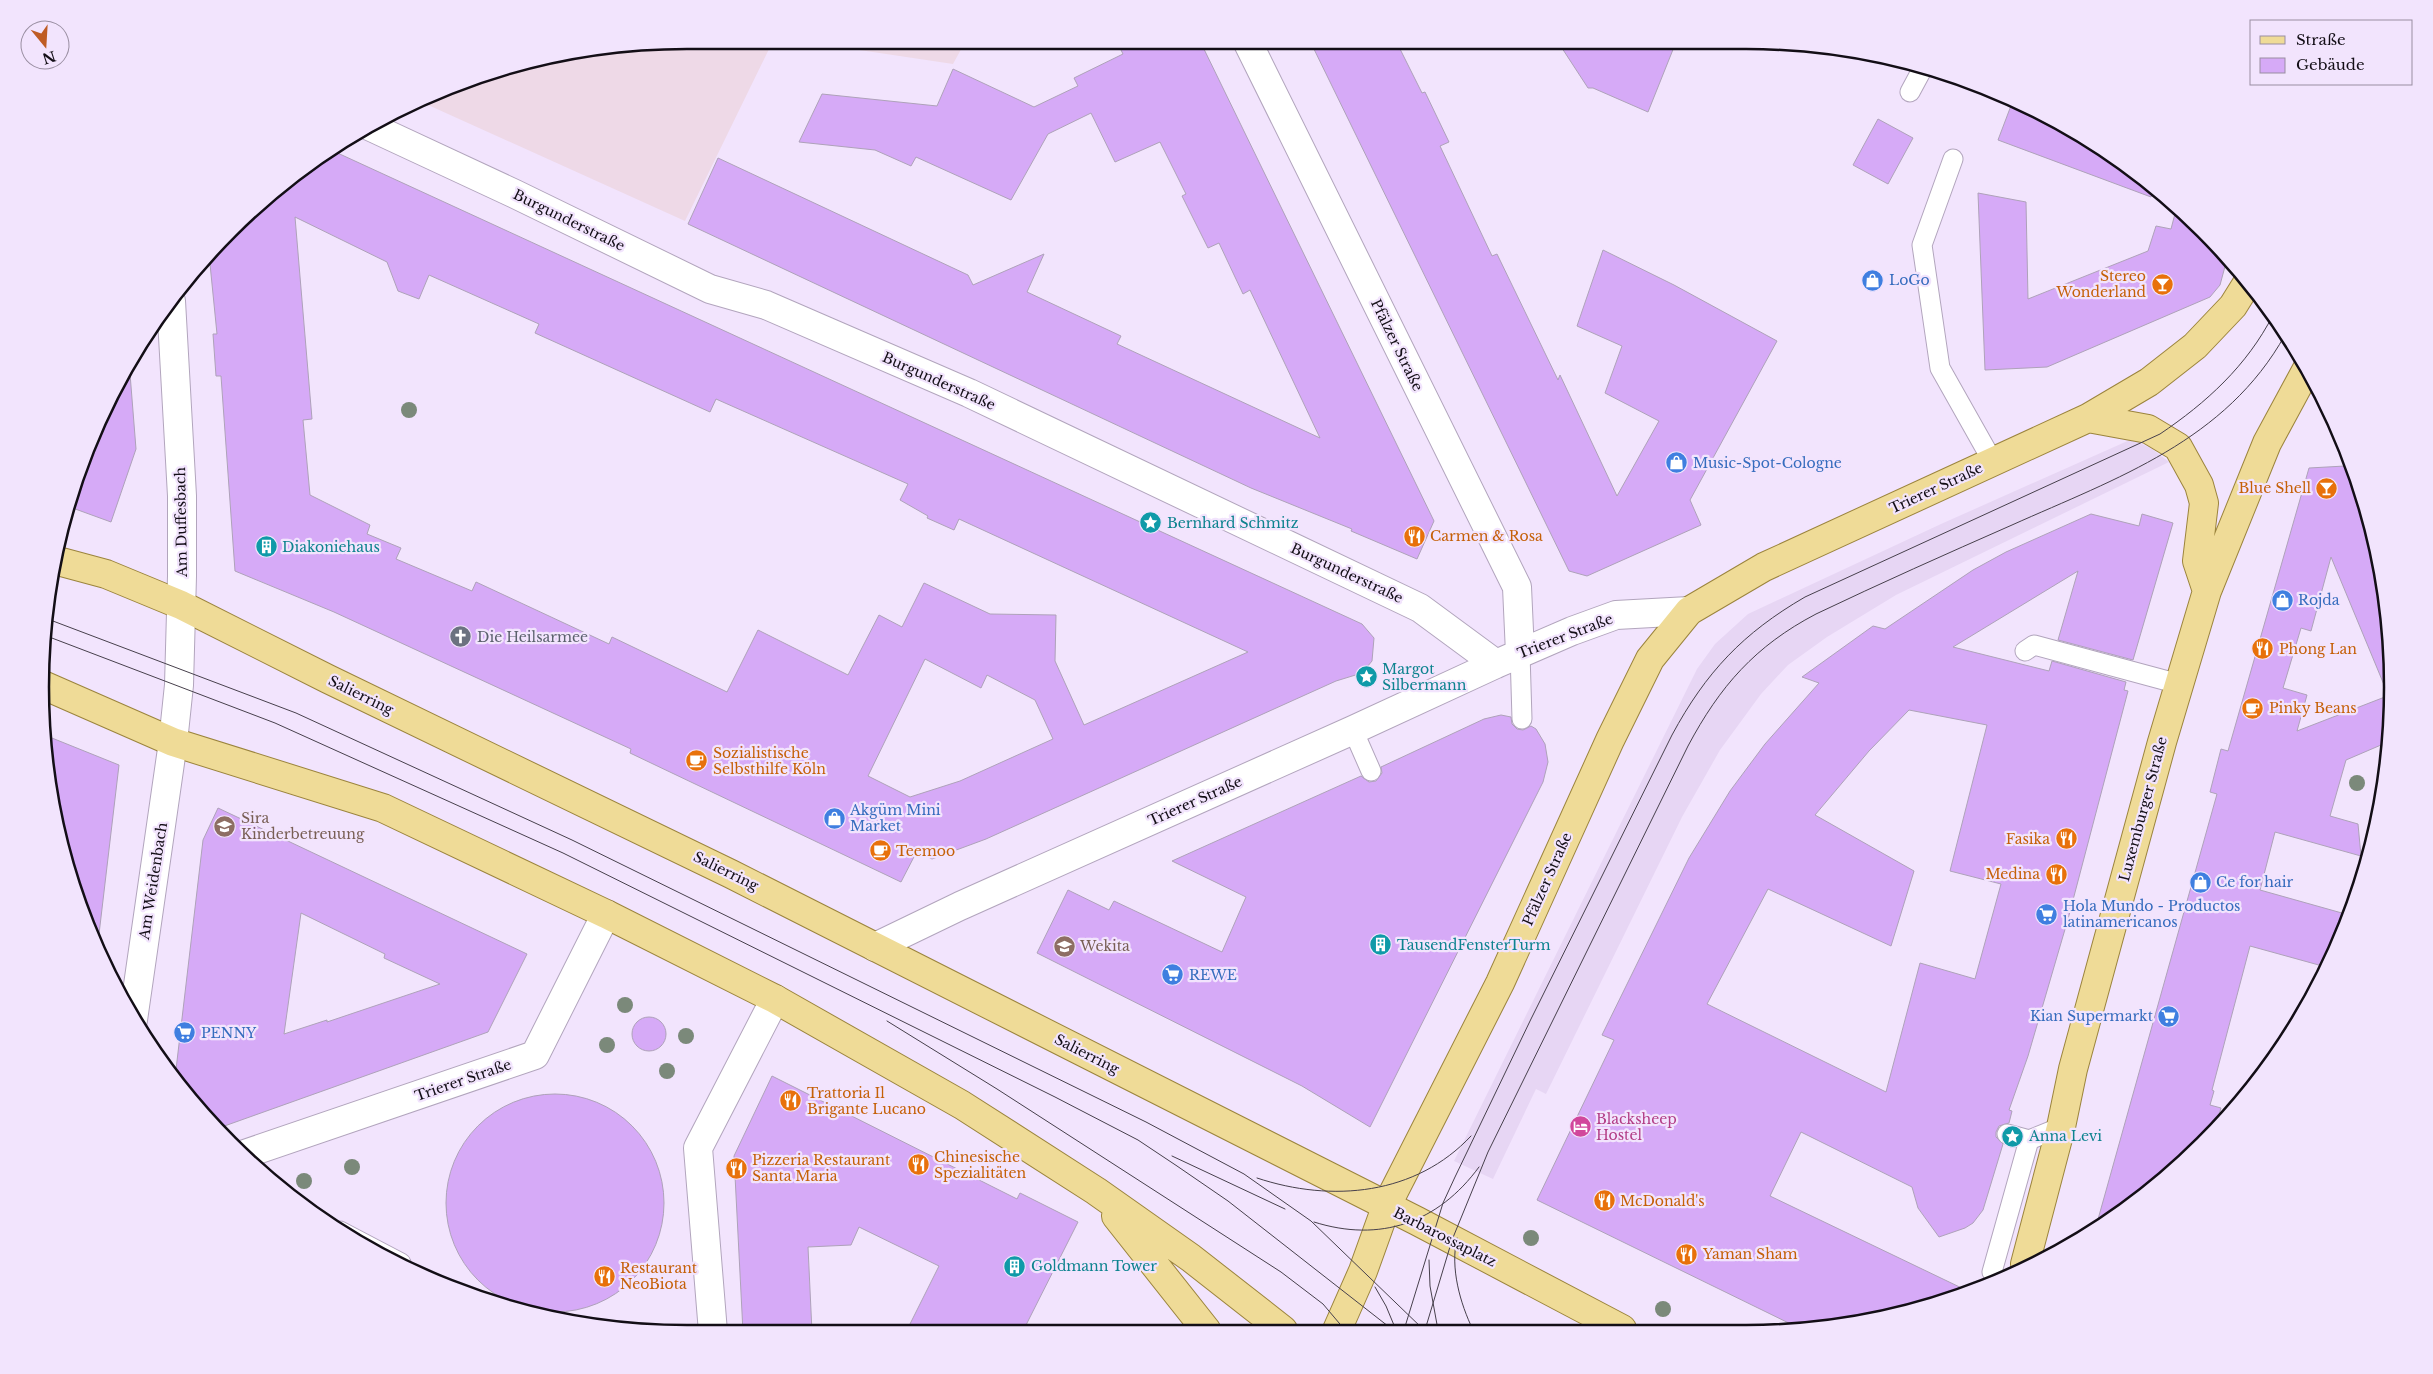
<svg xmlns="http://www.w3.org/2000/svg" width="2433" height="1374" viewBox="0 0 2433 1374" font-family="'Libre Baskerville',serif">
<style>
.built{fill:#e7d6f4}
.education{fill:#eed9e7}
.building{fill:#d6aaf7;stroke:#aea2b9;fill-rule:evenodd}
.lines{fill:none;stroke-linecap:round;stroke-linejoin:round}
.service-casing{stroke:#b2a5bd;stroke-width:21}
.minor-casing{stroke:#b2a5bd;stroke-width:30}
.tertiary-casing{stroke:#b2a5bd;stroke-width:30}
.primary-casing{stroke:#9b843d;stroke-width:30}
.service{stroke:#fff;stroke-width:19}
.minor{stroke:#fff;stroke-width:28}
.tertiary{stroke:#fff;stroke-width:28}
.primary{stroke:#efdb97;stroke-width:28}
.tram{stroke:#47404c;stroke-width:1}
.tree{fill:#7b897a}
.labels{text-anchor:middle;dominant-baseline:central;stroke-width:4.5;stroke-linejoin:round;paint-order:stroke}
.street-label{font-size:14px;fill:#130e16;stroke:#f2e4fd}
.food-label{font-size:14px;fill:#c56008;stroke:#f2e4fd;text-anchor:start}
.shop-label{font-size:14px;fill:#366cbe;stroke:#f2e4fd;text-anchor:start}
.culture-label{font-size:14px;fill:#0d838f;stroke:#f2e4fd;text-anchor:start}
.worship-label{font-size:14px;fill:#5b616d;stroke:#f2e4fd;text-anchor:start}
.education-label{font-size:14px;fill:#785e54;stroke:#f2e4fd;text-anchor:start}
.hotel-label{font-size:14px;fill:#b23c85;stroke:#f2e4fd;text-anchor:start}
.rim{fill:none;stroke:#130e16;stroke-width:2.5}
</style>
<rect width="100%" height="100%" fill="#f2e4fd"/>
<path class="built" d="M2132 439 2152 449 2169 462 1896 595 1827 637 1788 665 1761 694 1720 750 1682 817 1546 1094 1536 1089 1493 1179 1454 1161 1697 669 1715 644 1748 614 1941 524Z"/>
<path class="education" d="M964 44 953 64 826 45 963 44Z
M771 45 685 221 417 100 479 74 602 46Z"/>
<path class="building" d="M1558 42H1676L1648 112 1593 88H1588Z
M1201 43 1434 521 1417 559 1351 531 1352 529 1251 488 688 224 718 158 968 275 973 285 1044 254 1027 292 1121 336 1117 344 1320 438 1250 290 1243 294 1219 243 1208 248 1182 196 1186 194 1160 142 1115 162 1091 113 1048 134 1011 200 916 157 911 166 875 150 799 142 822 94 937 106 953 69 1034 107 1078 86 1074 78 1123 54 1118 44Z
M1311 43H1397L1422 93 1425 92 1449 142 1440 146 1492 256 1497 254 1558 380 1560 375 1617 496 1659 421 1605 393 1622 346 1577 326 1603 250 1674 285 1777 341 1690 500 1701 525 1587 576 1569 571Z
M2012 103 2070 127 2155 188 2151 197 1998 140Z
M1878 119 1913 138 1888 184 1853 165Z
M331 150 1362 624 1374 638 1372 661 1362 673 1336 681 986 839 932 859 917 851 901 882 630 753 631 749 334 612 235 571 221 376H216L213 334H217L209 254 229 230 293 174ZM295 217 387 262 398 291 419 299 429 275 539 324 535 333 710 412 716 399 908 484 900 500 928 516 927 518 954 530 959 519 1248 652 1084 725 1055 661 1056 615 990 614 924 583 902 627 879 615 848 675 758 630 727 692 612 637 609 644 476 582 472 591 396 559 401 548 367 534 370 525 310 495 303 420 312 419ZM925 659 981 688 987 675 1035 700 1053 739 960 781 910 797 868 776Z
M1978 193 2026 202 2028 299 2148 251 2156 226 2171 229 2177 206 2227 259 2220 285 2210 297 2047 367 1985 370Z
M129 361 136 449 111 522 67 506 107 401Z
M2345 466 2363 512 2367 509 2371 520 2392 645 2390 691 2387 692 2331 557 2311 631 2301 628 2283 688 2307 695 2297 731 2390 695 2388 742 2346 760 2330 816 2358 824 2361 856 2275 832 2260 890 2349 915 2326 967 2250 946 2212 1090 2214 1091 2210 1105 2221 1108 2214 1131 2204 1144 2105 1225 2095 1230 2217 794 2210 792 2221 749 2228 751 2309 468Z
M2091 514 2139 526 2142 514 2173 523 2133 660 2058 640 2078 571 1953 647 2049 671 2052 661 2126 682 2124 690 2128 691 2068 919 2028 1056 2009 1110 2012 1111 2009 1123 1999 1126 1996 1132V1137L2003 1144 1983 1210 1973 1223 1965 1228 1939 1237 1918 1208 1912 1187 1801 1132 1770 1196 1970 1292 1954 1300 1830 1328 1801 1329 1537 1200 1614 1040 1602 1035 1689 858 1730 791 1765 744 1819 683 1802 677 1873 626 1885 629 1973 570 2006 552ZM1909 710 1987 725 1950 871 2001 884 1975 979 1920 963 1886 1092 1707 1004 1768 889 1891 946 1914 871 1815 815 1869 751Z
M1501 715 1511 717 1512 724 1517 729 1523 730 1531 726 1536 729 1545 744 1548 762 1543 782 1370 1127 1302 1086 1037 953 1068 890 1109 910 1114 901 1222 952 1246 897 1172 861 1361 776 1369 782 1376 781 1382 773 1381 767 1484 719Z
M42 734 119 765 97 951 89 934 52 814Z
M218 808 527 954 488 1032 216 1129 200 1113 175 1078 203 840ZM301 913 385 954 384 958 440 984 327 1022V1020L284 1034Z
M632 1034a17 17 0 1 1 34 0a17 17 0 1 1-34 0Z
M772 1076 1017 1199 1020 1193 1078 1222 1023 1331 906 1332 939 1266 859 1227 851 1245 808 1247 812 1332H743L734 1156Z
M446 1203a109 109 0 1 1 218 0a109 109 0 1 1-218 0Z"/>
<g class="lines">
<defs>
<path id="service" d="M1910 92 1924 66
M1953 159 1922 245 1940 368 1993 462
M2025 651 2034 645 2179 684
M1520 653 1522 719
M1353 730 1371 771
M2007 1134 2029 1140 2061 1127
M340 1231 401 1263
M1997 1279 1992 1272 2029 1140"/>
<path id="minor" d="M1248 43 1517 587 1520 653
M369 126 515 194 710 289 766 305 969 393 1420 608 1496 664
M875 947 960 906 1353 730 1496 664 1572 631 1616 615 1689 611
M242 1155 535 1055 606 914
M713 1332 698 1148 775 999"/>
<path id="tertiary" d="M133 1020 173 742 179 685 182 576V496L171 301"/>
<path id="primary" d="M2088 418 2148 429 2178 447 2199 485 2204 503 2197 561 2207 591
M54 560 106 574 181 605 328 679 731 874 1417 1221 1622 1329
M43 685 173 742 383 808 606 914 775 999 962 1105 1096 1191 1191 1258 1283 1330
M1116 1216 1207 1331
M2025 1264 2061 1127 2073 1069 2162 742 2207 591 2267 443 2307 369
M1337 1330 1363 1271 1386 1207 1500 983 1610 740 1650 659 1689 611 1764 567 2088 418 2149 382 2195 346 2233 306 2248 282"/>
</defs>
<use href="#service" class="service-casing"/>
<use href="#minor" class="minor-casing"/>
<use href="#tertiary" class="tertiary-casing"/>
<use href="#primary" class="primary-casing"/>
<use href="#service" class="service"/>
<use href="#minor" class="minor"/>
<use href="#tertiary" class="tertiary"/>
<use href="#primary" class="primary"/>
<path class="tram" d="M45 618 296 713 572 840 1146 1122 1244 1174 1311 1221 1424 1330
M44 635 275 723 563 853 1055 1097 1138 1140 1177 1166 1228 1201 1393 1330
M887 1021 997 1089 1281 1272 1323 1304 1345 1330
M1172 1156 1285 1209
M1257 1178C1332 1203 1416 1195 1471 1136
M1314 1222C1380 1243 1438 1223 1479 1167
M1457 1238C1450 1268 1460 1303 1473 1330
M1429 1260 1430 1286 1438 1330
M1375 1287 1386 1306 1396 1330
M1404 1330 1443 1203 1455 1177 1531 1019 1672 735C1706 672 1743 633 1805 597L2160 434C2206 403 2247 366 2273 315
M1425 1330 1452 1240 1488 1152 1688 746C1720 686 1755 646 1816 614 1881 583 1946 554 2012 525 2117 478 2226 441 2285 335"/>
</g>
<g class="tree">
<circle cx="409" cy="410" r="8"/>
<circle cx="2357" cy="783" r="8"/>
<circle cx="625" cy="1005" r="8"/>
<circle cx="686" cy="1036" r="8"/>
<circle cx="607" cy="1045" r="8"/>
<circle cx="667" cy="1071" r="8"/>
<circle cx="352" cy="1167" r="8"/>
<circle cx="304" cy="1181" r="8"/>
<circle cx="1531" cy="1238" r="8"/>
<circle cx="1663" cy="1309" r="8"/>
</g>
<defs>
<symbol id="shop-disc" viewBox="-11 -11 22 22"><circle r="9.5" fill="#3f7fe0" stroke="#f2e4fd"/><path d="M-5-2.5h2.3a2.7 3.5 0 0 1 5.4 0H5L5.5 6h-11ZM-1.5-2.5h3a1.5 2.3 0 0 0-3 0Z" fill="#fff"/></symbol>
<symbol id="bar-disc" viewBox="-11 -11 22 22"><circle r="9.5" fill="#e8710a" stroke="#f2e4fd"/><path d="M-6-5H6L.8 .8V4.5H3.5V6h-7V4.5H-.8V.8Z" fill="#fff"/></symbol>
<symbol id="sight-disc" viewBox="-11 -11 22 22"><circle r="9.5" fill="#0f9aa8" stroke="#f2e4fd"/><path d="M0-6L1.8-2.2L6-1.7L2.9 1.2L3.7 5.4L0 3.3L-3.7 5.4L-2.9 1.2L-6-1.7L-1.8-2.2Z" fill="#fff"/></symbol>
<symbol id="restaurant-disc" viewBox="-11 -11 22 22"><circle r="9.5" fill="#e8710a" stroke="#f2e4fd"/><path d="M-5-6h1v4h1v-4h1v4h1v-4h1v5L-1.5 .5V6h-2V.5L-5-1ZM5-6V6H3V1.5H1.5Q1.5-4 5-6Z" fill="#fff"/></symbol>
<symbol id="building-disc" viewBox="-11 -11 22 22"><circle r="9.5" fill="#0f9aa8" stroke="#f2e4fd"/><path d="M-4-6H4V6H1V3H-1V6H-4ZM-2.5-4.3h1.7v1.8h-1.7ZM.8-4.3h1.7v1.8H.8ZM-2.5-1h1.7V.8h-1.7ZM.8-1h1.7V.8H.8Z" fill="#fff"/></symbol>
<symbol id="church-disc" viewBox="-11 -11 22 22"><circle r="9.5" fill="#6b7280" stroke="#f2e4fd"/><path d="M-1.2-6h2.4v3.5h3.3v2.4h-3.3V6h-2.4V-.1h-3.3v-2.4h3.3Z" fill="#fff"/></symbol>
<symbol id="cafe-disc" viewBox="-11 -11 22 22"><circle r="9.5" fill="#e8710a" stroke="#f2e4fd"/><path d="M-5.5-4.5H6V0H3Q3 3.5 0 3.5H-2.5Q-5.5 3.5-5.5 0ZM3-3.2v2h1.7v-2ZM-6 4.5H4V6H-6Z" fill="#fff"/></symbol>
<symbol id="school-disc" viewBox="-11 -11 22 22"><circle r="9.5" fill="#8d6e63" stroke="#f2e4fd"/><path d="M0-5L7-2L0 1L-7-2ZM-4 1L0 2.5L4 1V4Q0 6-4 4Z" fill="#fff"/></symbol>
<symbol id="supermarket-disc" viewBox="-11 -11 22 22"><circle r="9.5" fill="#3f7fe0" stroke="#f2e4fd"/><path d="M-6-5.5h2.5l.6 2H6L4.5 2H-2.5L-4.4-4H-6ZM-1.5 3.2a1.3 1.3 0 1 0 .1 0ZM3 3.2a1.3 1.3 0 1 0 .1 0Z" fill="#fff"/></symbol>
<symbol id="hotel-disc" viewBox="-11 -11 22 22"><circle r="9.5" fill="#d1479c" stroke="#f2e4fd"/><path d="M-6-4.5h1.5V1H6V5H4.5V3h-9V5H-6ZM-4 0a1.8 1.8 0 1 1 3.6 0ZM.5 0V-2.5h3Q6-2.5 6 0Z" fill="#fff"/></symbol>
</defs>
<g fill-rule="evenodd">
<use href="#shop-disc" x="1860" y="268" width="25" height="25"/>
<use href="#bar-disc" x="2150" y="272" width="25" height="25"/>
<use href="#shop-disc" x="1664" y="450" width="25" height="25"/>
<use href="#bar-disc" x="2314" y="476" width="25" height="25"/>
<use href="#sight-disc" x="1138" y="510" width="25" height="25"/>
<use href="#restaurant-disc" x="1402" y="524" width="25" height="25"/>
<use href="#building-disc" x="254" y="534" width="25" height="25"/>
<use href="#shop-disc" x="2270" y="588" width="25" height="25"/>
<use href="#church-disc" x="448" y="624" width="25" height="25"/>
<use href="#restaurant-disc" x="2250" y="636" width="25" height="25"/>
<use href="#sight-disc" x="1354" y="664" width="25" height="25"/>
<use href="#cafe-disc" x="2240" y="696" width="25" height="25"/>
<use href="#cafe-disc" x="684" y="748" width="25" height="25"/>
<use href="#shop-disc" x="822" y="806" width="25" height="25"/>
<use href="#school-disc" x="212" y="814" width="25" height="25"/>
<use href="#restaurant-disc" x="2054" y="826" width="25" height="25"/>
<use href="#cafe-disc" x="868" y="838" width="25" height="25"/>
<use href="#restaurant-disc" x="2044" y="862" width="25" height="25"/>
<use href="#shop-disc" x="2188" y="870" width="25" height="25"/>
<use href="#supermarket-disc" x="2034" y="902" width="25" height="25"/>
<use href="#building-disc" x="1368" y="932" width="25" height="25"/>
<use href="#school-disc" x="1052" y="934" width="25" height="25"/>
<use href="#supermarket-disc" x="1160" y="962" width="25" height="25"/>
<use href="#supermarket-disc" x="2156" y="1004" width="25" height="25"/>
<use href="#supermarket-disc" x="172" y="1020" width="25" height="25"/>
<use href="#restaurant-disc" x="778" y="1088" width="25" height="25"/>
<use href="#hotel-disc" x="1568" y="1114" width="25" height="25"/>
<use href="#sight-disc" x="2000" y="1124" width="25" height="25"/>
<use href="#restaurant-disc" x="906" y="1152" width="25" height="25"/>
<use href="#restaurant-disc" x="724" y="1156" width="25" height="25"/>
<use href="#restaurant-disc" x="1592" y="1188" width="25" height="25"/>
<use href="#restaurant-disc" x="1674" y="1242" width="25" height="25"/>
<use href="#building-disc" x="1002" y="1254" width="25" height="25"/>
<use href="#restaurant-disc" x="592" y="1264" width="25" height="25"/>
</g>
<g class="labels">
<g class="street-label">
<text transform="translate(569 220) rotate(26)">Burgunderstraße</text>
<text transform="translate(1397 345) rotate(64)">Pfälzer Straße</text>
<text transform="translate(939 381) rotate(24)">Burgunderstraße</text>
<text transform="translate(1936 488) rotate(-25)">Trierer Straße</text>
<text transform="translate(181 522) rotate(-91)">Am Duffesbach</text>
<text transform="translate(1347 573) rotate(25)">Burgunderstraße</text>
<text transform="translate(1565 636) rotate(-21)">Trierer Straße</text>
<text transform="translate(361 695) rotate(26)">Salierring</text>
<text transform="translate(1195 801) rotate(-24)">Trierer Straße</text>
<text transform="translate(2143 809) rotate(-75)">Luxemburger Straße</text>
<text transform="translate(726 871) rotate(26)">Salierring</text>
<text transform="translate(1547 879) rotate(-66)">Pfälzer Straße</text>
<text transform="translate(153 881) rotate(-81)">Am Weidenbach</text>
<text transform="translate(1087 1054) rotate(27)">Salierring</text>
<text transform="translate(463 1080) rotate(-19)">Trierer Straße</text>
<text transform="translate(1445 1237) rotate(27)">Barbarossaplatz</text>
</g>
<g class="food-label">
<text x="2146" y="276" text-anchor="end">Stereo<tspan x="2146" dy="16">Wonderland</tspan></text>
<text x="2311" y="488" text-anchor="end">Blue Shell</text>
<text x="1430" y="536">Carmen &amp; Rosa</text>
<text x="2279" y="649">Phong Lan</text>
<text x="2269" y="708">Pinky Beans</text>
<text x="713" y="753">Sozialistische<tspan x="713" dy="16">Selbsthilfe Köln</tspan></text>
<text x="2050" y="839" text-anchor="end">Fasika</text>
<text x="896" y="851">Teemoo</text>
<text x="2040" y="874" text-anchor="end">Medina</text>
<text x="807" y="1093">Trattoria Il<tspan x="807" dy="16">Brigante Lucano</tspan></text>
<text x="934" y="1157">Chinesische<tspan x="934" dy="16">Spezialitäten</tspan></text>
<text x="752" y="1160">Pizzeria Restaurant<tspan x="752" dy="16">Santa Maria</tspan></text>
<text x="1620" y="1201">McDonald's</text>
<text x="1703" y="1254">Yaman Sham</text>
<text x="620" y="1268">Restaurant<tspan x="620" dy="16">NeoBiota</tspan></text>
</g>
<g class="shop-label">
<text x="1889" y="280">LoGo</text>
<text x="1693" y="463">Music-Spot-Cologne</text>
<text x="2298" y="600">Rojda</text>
<text x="850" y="810">Akgüm Mini<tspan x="850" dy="16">Market</tspan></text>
<text x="2216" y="882">Ce for hair</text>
<text x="2063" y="906">Hola Mundo - Productos<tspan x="2063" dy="16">latinamericanos</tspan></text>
<text x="1189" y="975">REWE</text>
<text x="2153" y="1016" text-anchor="end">Kian Supermarkt</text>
<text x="201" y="1033">PENNY</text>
</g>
<g class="culture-label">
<text x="1167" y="523">Bernhard Schmitz</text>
<text x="282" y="547">Diakoniehaus</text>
<text x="1382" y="669">Margot<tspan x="1382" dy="16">Silbermann</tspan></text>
<text x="1397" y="945">TausendFensterTurm</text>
<text x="2029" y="1136">Anna Levi</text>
<text x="1031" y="1266">Goldmann Tower</text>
</g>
<g class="worship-label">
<text x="477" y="637">Die Heilsarmee</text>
</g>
<g class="education-label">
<text x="241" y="818">Sira<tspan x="241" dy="16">Kinderbetreuung</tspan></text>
<text x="1080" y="946">Wekita</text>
</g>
<g class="hotel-label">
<text x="1596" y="1119">Blacksheep<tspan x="1596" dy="16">Hostel</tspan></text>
</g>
</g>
<path d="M0 0H2433V1374H0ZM687 49H1746A638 638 0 0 1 2384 687V687A638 638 0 0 1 1746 1325H687A638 638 0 0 1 49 687V687A638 638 0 0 1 687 49Z" fill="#f2e4fd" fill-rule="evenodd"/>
<path class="rim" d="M687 49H1746A638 638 0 0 1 2384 687V687A638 638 0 0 1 1746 1325H687A638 638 0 0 1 49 687V687A638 638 0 0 1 687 49Z"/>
<rect x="2250" y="20" width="162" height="65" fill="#f2e4fd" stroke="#998ea1"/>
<rect x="2260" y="36" width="25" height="8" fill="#efdb97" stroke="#998ea1"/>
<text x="2296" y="45" font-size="15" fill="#130e16">Straße</text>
<rect x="2260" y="58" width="25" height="15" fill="#d6aaf7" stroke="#998ea1"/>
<text x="2296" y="70" font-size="15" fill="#130e16">Gebäude</text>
<g transform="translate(45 45) rotate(162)"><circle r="24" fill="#f2e4fd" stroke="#998ea1"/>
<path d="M0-4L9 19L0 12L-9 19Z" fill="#bf5c24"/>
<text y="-8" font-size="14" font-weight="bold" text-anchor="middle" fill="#130e16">N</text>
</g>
</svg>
